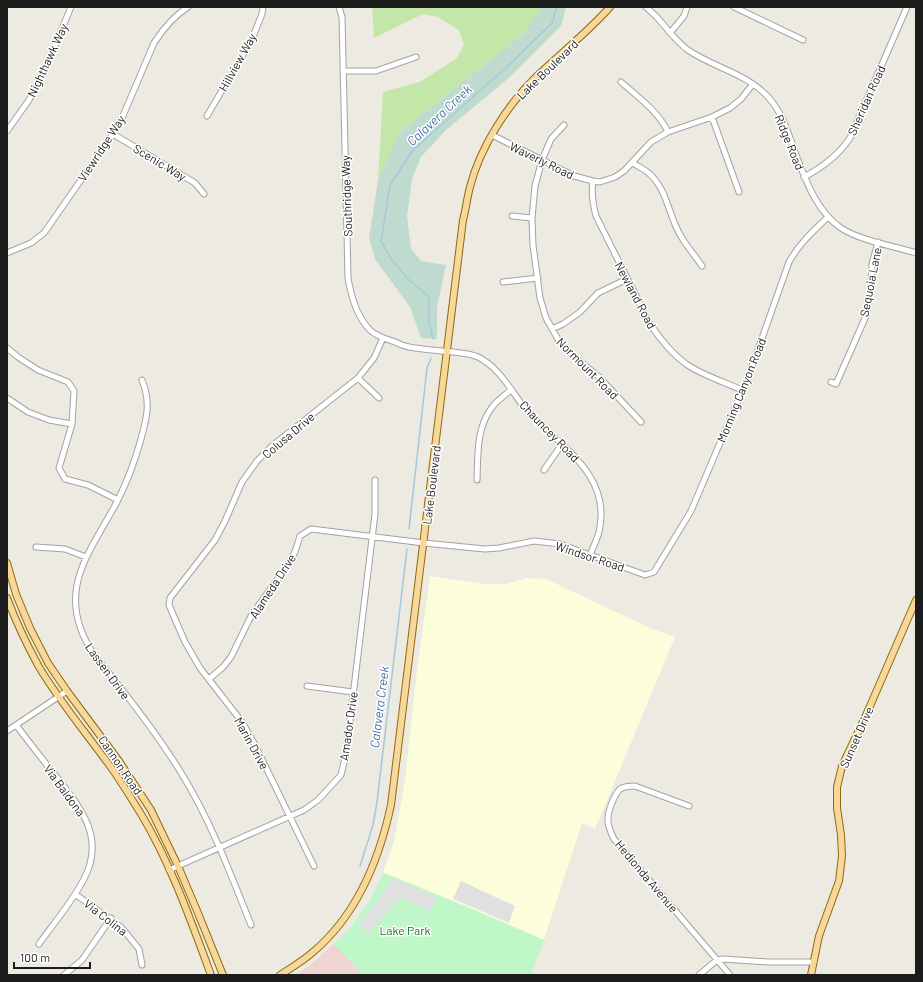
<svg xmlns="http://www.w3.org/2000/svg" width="923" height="982" viewBox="0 0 923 982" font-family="Barlow,sans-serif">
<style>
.commercial{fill:#eed5d1}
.education{fill:#fbfddb}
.grass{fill:#c3e6a9}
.wetland{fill:#bfdbd0}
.park{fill:#bff7c8}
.parking{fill:#e0e0e0}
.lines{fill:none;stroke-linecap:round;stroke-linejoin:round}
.stream{stroke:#a4c9d9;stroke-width:1.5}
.minor-casing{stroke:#a3a3a3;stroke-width:7}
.major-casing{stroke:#8e6b06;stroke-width:8}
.minor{stroke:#fff;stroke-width:5}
.major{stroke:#f8d79c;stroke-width:6}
.labels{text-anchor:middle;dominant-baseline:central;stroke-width:3;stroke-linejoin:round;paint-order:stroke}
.street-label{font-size:12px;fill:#1c1c1c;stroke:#fff}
.park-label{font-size:12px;fill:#0f751f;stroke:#fff}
.water-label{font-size:13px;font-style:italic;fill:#4d73a7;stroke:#fff}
</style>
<rect width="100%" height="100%" fill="#edeae2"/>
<path class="commercial" d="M334 944 363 975H296L309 966Z"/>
<path class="education" d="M430 576 484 584H505L527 578 546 579 650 628 675 637 595 829 582 823 544 940 470 908 383 872 394 842 405 780 418 662Z"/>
<path class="grass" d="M372 7H542L524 33 399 133 378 180 383 92 420 82 457 58 464 45 459 30 438 17 423 14 374 38Z"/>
<path class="wetland" d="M542 7H566L561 26 512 75 446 130 421 157 412 179 407 216 411 249 421 261 446 265 437 307V339L421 338 410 307 375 259 369 238 378 180 399 133 524 33Z"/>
<path class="park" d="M383 873 470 908 544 940 531 975H363L334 944 350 928 369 902Z"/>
<path class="parking" d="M394 879 437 897 431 911 400 898 368 934 359 924 382 895 391 880Z
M461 881 515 906 509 923 453 899Z"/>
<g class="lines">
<path class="stream" d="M433 339 429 323V297L409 280 391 259 381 241 390 185 412 151 509 65 552 23 557 7
M409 529 427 368 431 358
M360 866 373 825 377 802 407 549"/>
<defs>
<path id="minor" d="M339 7 342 17 348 278C351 296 357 317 370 330 377 337 387 339 395 342 399 344 404 346 409 347 420 349 431 350 442 351 452 352 470 353 478 357 502 369 512 394 529 413 562 448 612 475 599 532 597 540 593 547 590 555
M646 7C651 12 657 16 661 22 670 32 677 42 688 50 714 68 747 73 769 98 783 114 789 135 796 155 806 181 817 212 841 228 861 241 894 246 916 253
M734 7 803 40
M670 33 684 16 687 7
M343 71H376L416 57
M621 82C638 97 658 111 668 132
M207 116 252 39 262 14 263 7
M712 117 739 192
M564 125 551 139 542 160 535 186 532 218 533 245 540 298 546 318 559 341 572 355 599 377 641 422
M7 131 29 100 45 70 71 7
M113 134 195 183 204 194
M492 135 574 176 593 181 600 182 615 177 624 171 651 142 668 132 712 117 730 108 741 99 753 84
M633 163C637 166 642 168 646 171 668 187 668 217 682 238 688 248 696 257 702 266
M804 177C823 167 838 156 850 138L907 7
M593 181C591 193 593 205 596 216L650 324C660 339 671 353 686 364 702 375 724 382 742 390
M512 216 532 218
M7 253 31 243 44 233 113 134 122 118 154 43C163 29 174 16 188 7
M503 282 538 278
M552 329 563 324 580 312 598 293 627 279
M7 348 18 357 38 370 68 382 74 391 72 424 59 468 65 479 88 485 118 500
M358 378 379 398
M142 380C151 402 147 417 141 439 135 461 127 482 117 502 88 555 54 593 93 653 123 691 154 729 180 771 210 819 230 872 251 925
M831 382 836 384 866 316 871 288 872 264 878 242
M7 398 28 412 49 420 72 424
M544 470 562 444
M477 480C478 455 476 427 493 406 498 400 505 395 511 390
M36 547 65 549 86 557
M209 679 223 667 231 657 251 616 287 566 295 552 300 536 311 529 424 543 485 549 499 548 534 541 560 544 645 575 654 572 691 511 749 375 789 262C799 244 813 231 828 217
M307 686 353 692
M16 725C29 742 42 759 55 775 80 807 106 837 84 879 72 902 54 923 39 944
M7 731 67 691
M689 806 635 786C630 786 625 786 620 789 614 795 607 813 608 821 608 827 611 833 614 839L730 975
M314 866 254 743 242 722 200 668 185 642 169 605 170 598 215 540 225 521 242 482 257 461 272 446 358 378 374 358 383 338
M169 870 304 810 318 800 341 775 346 754 375 514V480
M75 894 121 927 139 949 142 965
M64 975 82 960 111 918
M699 975 717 960 723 959 768 962H814"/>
<path id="major" d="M7 563 16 594 30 628 48 663 67 691 119 761 151 810 178 866 198 913 223 975
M7 598C16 622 27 645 39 667 60 702 86 733 110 766 121 781 131 798 141 814 171 864 191 921 211 975
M280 975C291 968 303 961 313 952 357 915 379 861 391 805L463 220C466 209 467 198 470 187 480 147 508 104 537 76 561 53 588 32 610 7
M811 975 819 936 839 881 842 856 841 835 837 808V787L842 766 867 713 916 600"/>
</defs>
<use href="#minor" class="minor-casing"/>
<use href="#major" class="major-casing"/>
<use href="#minor" class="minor"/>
<use href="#major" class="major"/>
</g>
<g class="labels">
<g class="street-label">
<text transform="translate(47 60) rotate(-65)">Nighthawk Way</text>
<text transform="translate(237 62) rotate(-61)">Hillview Way</text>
<text transform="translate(547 69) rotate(-44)">Lake Boulevard</text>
<text transform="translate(866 100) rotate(-66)">Sheridan Road</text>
<text transform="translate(790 142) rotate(68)">Ridge Road</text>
<text transform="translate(101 148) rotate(-57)">Viewridge Way</text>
<text transform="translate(542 160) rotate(26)">Waverly Road</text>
<text transform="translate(160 162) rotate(31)">Scenic Way</text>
<text transform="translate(346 196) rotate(-92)">Southridge Way</text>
<text transform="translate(870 282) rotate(-79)">Sequoia Lane</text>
<text transform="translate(636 295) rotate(62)">Newland Road</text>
<text transform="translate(588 368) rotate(45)">Normount Road</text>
<text transform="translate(741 390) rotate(-68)">Morning Canyon Road</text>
<text transform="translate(550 431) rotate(46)">Chauncey Road</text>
<text transform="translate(288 435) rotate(-40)">Colusa Drive</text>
<text transform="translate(431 485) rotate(-83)">Lake Boulevard</text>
<text transform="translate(590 556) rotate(18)">Windsor Road</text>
<text transform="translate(272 586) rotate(-57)">Alameda Drive</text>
<text transform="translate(108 671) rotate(54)">Lassen Drive</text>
<text transform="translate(348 726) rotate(-82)">Amador Drive</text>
<text transform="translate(856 737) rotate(-66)">Sunset Drive</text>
<text transform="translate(252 743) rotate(61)">Marin Drive</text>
<text transform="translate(121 765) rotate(56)">Cannon Road</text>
<text transform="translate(65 790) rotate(54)">Via Baldona</text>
<text transform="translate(647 876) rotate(50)">Hedionda Avenue</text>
<text transform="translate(106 917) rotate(38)">Via Colina</text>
</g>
<g class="park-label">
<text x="405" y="930">Lake Park</text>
</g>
<g class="water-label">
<text transform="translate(439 115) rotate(-43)">Calavera Creek</text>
<text transform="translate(379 707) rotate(-83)">Calavera Creek</text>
</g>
</g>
<rect width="923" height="982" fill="none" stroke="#1c1c1c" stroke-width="16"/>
<path d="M14 962v6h76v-6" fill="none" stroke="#1c1c1c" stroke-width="2"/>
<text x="20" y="962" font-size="12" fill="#1c1c1c" stroke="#ffffff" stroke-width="3" paint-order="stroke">100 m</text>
</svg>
